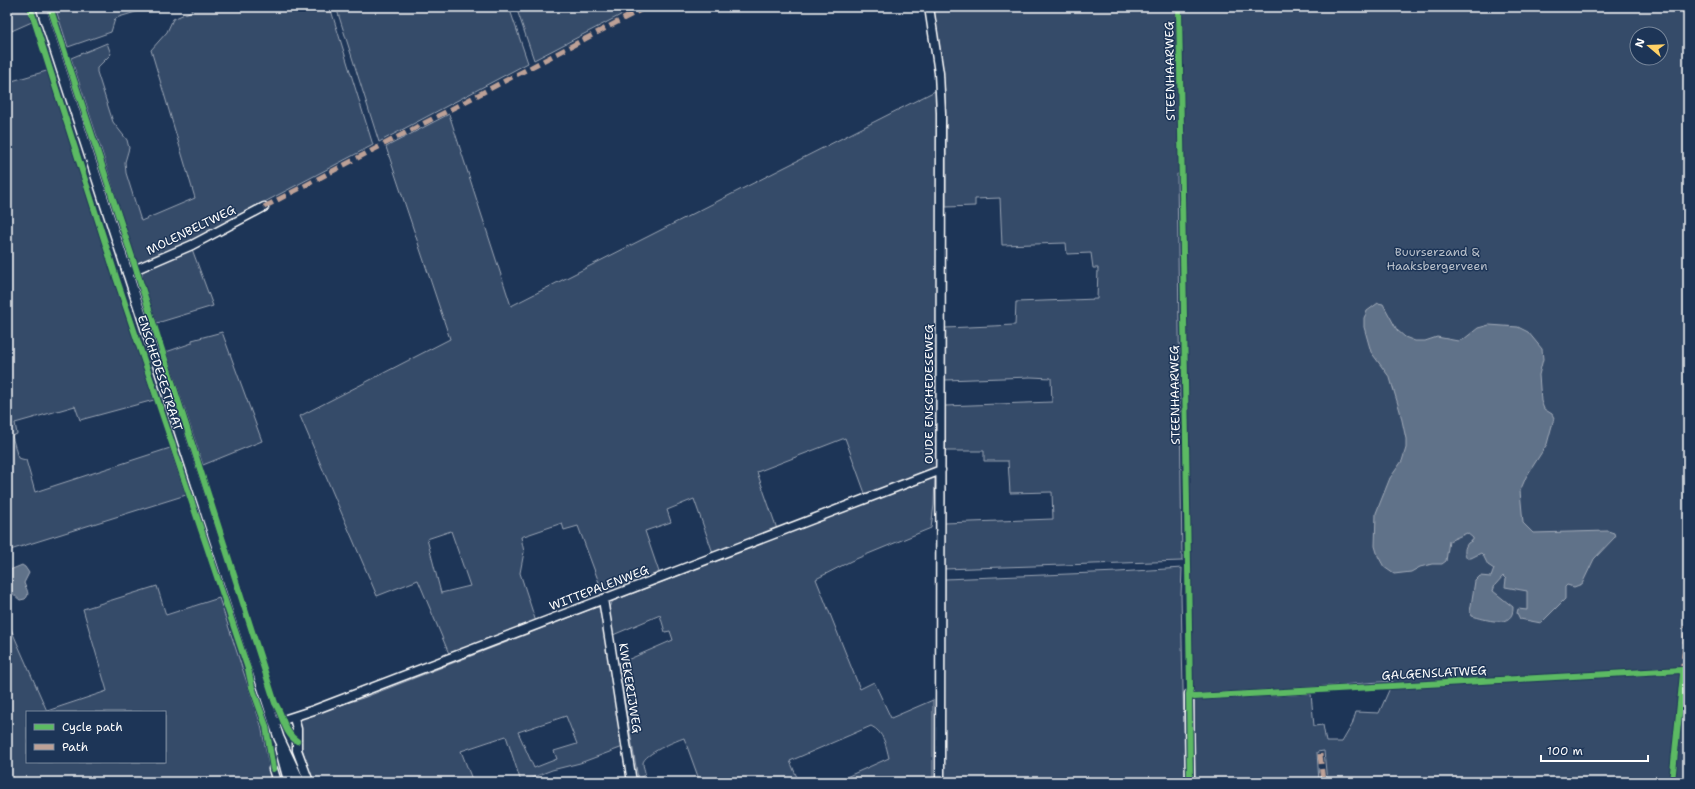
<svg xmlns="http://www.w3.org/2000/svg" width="1695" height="789" viewBox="0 0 1695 789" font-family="'Shantell Sans',sans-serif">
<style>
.green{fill:#364b69;stroke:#9aa5b4;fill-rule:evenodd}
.water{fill:#617289;stroke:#a0aab8}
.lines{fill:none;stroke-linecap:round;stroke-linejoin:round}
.minor-casing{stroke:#fff;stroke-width:11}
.tertiary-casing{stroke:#fff;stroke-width:12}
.minor{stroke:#1d3557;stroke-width:8}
.tertiary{stroke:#1d3557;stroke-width:9}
.quiet{stroke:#bda197;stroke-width:5;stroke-dasharray:10 5;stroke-linecap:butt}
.cycleway-casing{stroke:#1d3557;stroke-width:8}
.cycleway{stroke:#5cba63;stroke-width:6}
.labels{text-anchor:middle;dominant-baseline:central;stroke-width:3;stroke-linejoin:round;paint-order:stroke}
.street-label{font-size:12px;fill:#fff;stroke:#1d3557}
.park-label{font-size:12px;fill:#b9c0ca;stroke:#1d3557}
</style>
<rect width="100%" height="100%" fill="#1d3557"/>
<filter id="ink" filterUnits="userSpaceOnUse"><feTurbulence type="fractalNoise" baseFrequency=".025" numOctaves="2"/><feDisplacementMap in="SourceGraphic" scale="8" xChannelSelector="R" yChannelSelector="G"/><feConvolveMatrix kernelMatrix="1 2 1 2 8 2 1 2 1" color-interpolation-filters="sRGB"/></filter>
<g filter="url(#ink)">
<path class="green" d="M7 7H29L34 21 7 33Z
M55 7H152L119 17 115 19 111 32 68 47Z
M190 7H330L373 145 200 236 139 264 136 263 102 152 71 58 107 43 111 54 97 68V72L113 122 127 140 129 148 125 162 126 173 141 221 195 198 151 50 167 32 173 19 192 11Z
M336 7H509L528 63 379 142Z
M516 7H636L534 60Z
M933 7H1688V782H1327L1324 751 1317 752 1319 782H1195L1194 700 1311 694 1314 726 1323 725 1326 742H1342L1352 725 1356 712 1379 713 1393 681 1300 688 1192 694 1184 174H1177L1182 561 944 569V523L1053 519 1052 492 1010 493 1008 461H984V451H944L945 406 1052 402 1051 378 1031 377 945 380V328L1015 325 1016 302 1097 299 1098 268H1093L1091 253 1067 254 1066 243 1002 245 1000 198 975 199V206L946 207V125L945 94ZM1637 34H1661V58H1637Z
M7 68 12 81 50 70 87 195 154 400 80 420 75 406 15 423 17 434 12 436 18 458 26 460 35 492 170 448 186 495 7 551Z
M937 90 938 465 935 468 866 496 845 438 757 472 777 529 713 553 694 499 667 510 671 522 645 531 660 575 604 596 578 526 564 530 562 523 521 537 524 552 520 573 536 622 450 656 418 580 377 596 300 416 450 339 386 147 449 114 511 306ZM451 531 470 586 441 593 427 539Z
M192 249 213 306 157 323 142 279V272Z
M222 332 262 441 203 465 166 352 192 343V340Z
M935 476 934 505 931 528 851 561 816 579 860 689 874 682 891 718 933 700V782H835L889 758C886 746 884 732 871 726L790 761 799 782H700L684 738C675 741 644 754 643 763 643 767 645 770 645 773L643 776 638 778 618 664 673 640 670 631 665 632 660 615 613 635 609 607 613 601Z
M1182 568 1181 595 1185 782H944L945 579 1118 572Z
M157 586 166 615 219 598 261 725 272 782H7V620L47 711 107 691 83 609ZM27 712H165V762H27Z
M597 607 602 610 623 747 580 763 552 770 521 782 506 736 461 751 473 782H312L299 738 301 717 363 698ZM566 716 577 744 554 751 557 759 534 768 518 732Z"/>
<path class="water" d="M1378 303 1383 304 1397 330 1405 337 1415 341H1425L1437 337 1458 341 1464 339 1478 328 1489 325 1518 327 1528 332 1542 349 1543 359 1539 375 1541 401 1544 409 1552 414 1554 418 1547 444 1526 477 1520 491 1523 523 1533 533 1608 531 1614 533 1615 537 1594 559 1582 584 1574 587 1567 585 1565 587V599L1541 623 1520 619 1517 613 1518 609 1527 610V591L1505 587 1506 579 1503 576 1495 585 1493 591 1513 607C1514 630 1484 619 1472 616L1470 612 1475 581 1480 576 1491 577 1494 569 1488 565 1483 555 1481 553 1471 558H1467C1464 553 1464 548 1468 543L1473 540V538L1467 533 1449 541 1446 561 1442 564H1432L1420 567 1411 572 1394 574 1384 567 1378 556 1375 546 1376 513 1390 478 1402 461 1406 448V439L1400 411 1390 378 1371 352 1364 327V318L1367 311Z
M22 565 25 567 29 573 24 583C26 589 31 594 25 599L20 600C10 593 5 582 10 570Z"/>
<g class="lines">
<defs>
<path id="minor" d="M929 7 939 73 941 113 940 782
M127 273 192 245 264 207
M603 599 632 782
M1189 694 1190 782
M294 718 297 729V750L309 782
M274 723 314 710 941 470
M273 769 277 782"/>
<path id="tertiary" d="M41 7 279 738 300 782
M280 749 289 782"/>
</defs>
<use href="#minor" class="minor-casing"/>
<use href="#tertiary" class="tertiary-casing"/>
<use href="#minor" class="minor"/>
<use href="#tertiary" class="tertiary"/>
<path class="quiet" d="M264 207 646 7
M1682 673 1688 617
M1320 754 1323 782"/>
<defs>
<path id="cycleway" d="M30 7 116 277 248 669 252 687 266 726 273 769
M50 7 136 269 275 703C283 715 284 733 297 741
M1179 7 1190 689 1189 694 1190 782
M1189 694 1194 697 1682 670 1683 674 1672 782"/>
</defs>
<use href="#cycleway" class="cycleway-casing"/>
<use href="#cycleway" class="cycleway"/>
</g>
</g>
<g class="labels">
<g class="street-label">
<text transform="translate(1170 71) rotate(-91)">STEENHAARWEG</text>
<text transform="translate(191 230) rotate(-26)">MOLENBELTWEG</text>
<text transform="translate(160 373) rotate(72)">ENSCHEDESESTRAAT</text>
<text transform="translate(929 394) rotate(-90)">OUDE ENSCHEDESEWEG</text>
<text transform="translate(1175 395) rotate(-91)">STEENHAARWEG</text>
<text transform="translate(599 588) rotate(-21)">WITTEPALENWEG</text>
<text transform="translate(1434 673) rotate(-3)">GALGENSLATWEG</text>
<text transform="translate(630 688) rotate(81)">KWEKERIJWEG</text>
</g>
<g class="park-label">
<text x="1437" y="252">Buurserzand &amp;<tspan x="1437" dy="14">Haaksbergerveen</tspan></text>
</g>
</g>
<rect width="1695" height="789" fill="none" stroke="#1d3557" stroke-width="24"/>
<rect x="12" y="12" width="1671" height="765" fill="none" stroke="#fff" stroke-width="1.5" filter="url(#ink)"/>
<rect x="26" y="711" width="140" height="52" fill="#1d3557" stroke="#77869a"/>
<rect x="34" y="724" width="20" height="6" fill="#5cba63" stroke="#77869a"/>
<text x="62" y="731" font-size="12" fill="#ffffff">Cycle path</text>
<rect x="34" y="744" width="20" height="6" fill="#bda197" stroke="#77869a"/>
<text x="62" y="751" font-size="12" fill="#ffffff">Path</text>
<g transform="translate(1649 46) rotate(289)"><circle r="19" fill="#1d3557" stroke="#77869a"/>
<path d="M0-3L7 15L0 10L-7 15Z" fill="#ffd166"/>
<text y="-6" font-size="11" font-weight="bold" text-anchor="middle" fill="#ffffff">N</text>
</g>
<path d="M1541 755v6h107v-6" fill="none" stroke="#ffffff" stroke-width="2"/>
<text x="1547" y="755" font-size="12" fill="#ffffff" stroke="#1d3557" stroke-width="3" paint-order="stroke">100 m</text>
</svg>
